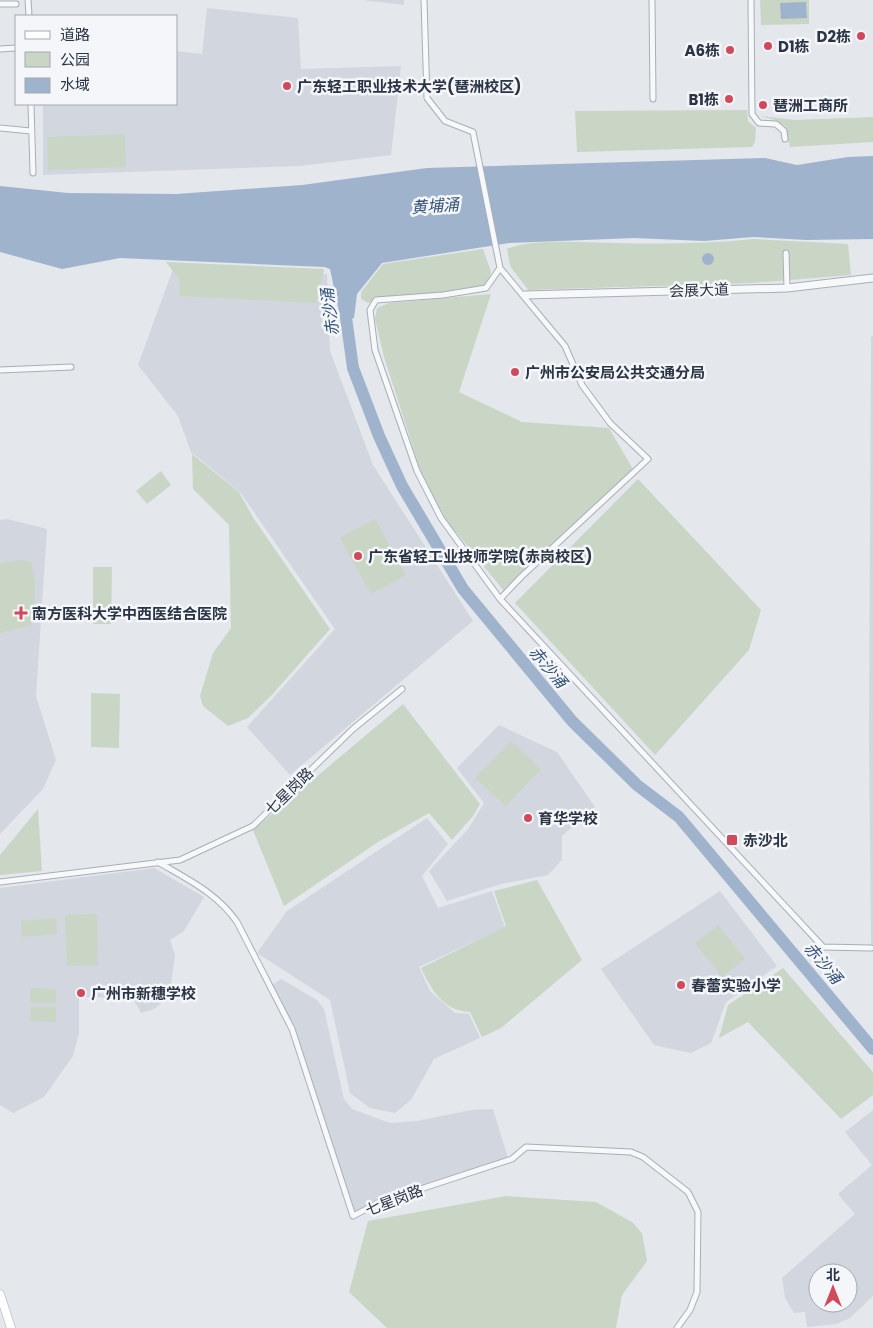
<svg xmlns="http://www.w3.org/2000/svg" width="873" height="1328" viewBox="0 0 873 1328" font-family="Poppins,'Noto Sans SC',sans-serif">
<style>
.built{fill:#d2d6de;fill-rule:evenodd}
.green{fill:#c9d6c5}
.water{fill:#9fb4cc}
.lines{fill:none;stroke-linecap:round;stroke-linejoin:round}
.river{stroke:#9fb4cc;stroke-width:12}
.minor-casing{stroke:#a9aeb7;stroke-width:7}
.tertiary-casing{stroke:#a9aeb7;stroke-width:9}
.secondary-casing{stroke:#a9aeb7;stroke-width:9}
.minor{stroke:#f7f8fa;stroke-width:5}
.tertiary{stroke:#f7f8fa;stroke-width:7}
.secondary{stroke:#fff;stroke-width:8}
.poi-dot{fill:#d1495b;stroke:#f4f6f9;stroke-width:2}
.labels{text-anchor:middle;dominant-baseline:central;stroke-width:5;stroke-linejoin:round;paint-order:stroke}
.poi-label{font-size:15px;font-weight:bold;fill:#2b3445;stroke:#f4f6f9;text-anchor:start}
.street-label{font-size:15px;fill:#2b3445;stroke:#f4f6f9}
.water-label{font-size:16px;font-style:italic;fill:#34527a;stroke:#f4f6f9}
</style>
<rect width="100%" height="100%" fill="#e4e7ec"/>
<path class="built" d="M363 0H404V5Z
M207 8 298 18 301 69 401 66 391 155 300 166 43 175V104H176V51L202 54Z
M173 269 327 274 330 351 373 465 473 621 290 775 247 727 335 629 240 492 191 452 178 416 138 365Z
M873 335V953L871 945 869 735 871 337Z
M7 519 47 529 36 696 56 760 43 789 0 834V520Z
M499 725 557 752 595 807 562 836V860L548 875 501 884 447 901 429 871 468 829 484 803 457 768Z
M427 818 448 844 422 876 438 908 492 891 505 927 419 967 430 991 455 1013 469 1014 480 1038 434 1059 411 1100 395 1113 370 1108 350 1093 330 1000 257 953 287 911Z
M154 868 204 897 184 931 170 940 175 955 171 984 161 989 164 1001 154 1009 141 1013 133 998 79 997V1033L73 1056 44 1097 13 1113 0 1105V888Z
M720 891 777 966 726 1002 711 1043 691 1053 654 1045 601 969Z
M281 979 317 1000 324 1009 344 1099 352 1109 390 1123 417 1121 471 1110 493 1109 508 1158 377 1200 354 1213 294 1029 272 985Z
M873 1110V1296L850 1318 836 1324 807 1327 805 1312 794 1313 785 1298 782 1278 855 1214 838 1194 872 1165 845 1132ZM818 1273H848V1303H818Z"/>
<path class="green" d="M760 0H809V24L761 25Z
M747 110 748 121 756 128 755 142 752 147 577 152 575 111Z
M760 116 795 120 873 117V142L790 147 785 126 775 120Z
M125 134 126 167 48 170 47 137Z
M753 239 848 244 851 275 752 283 528 290 510 266 507 249C533 238 584 243 614 243 660 244 707 244 753 239Z
M483 249 491 272 486 287 444 294 378 298 368 303 361 299V292L383 264Z
M166 262 324 269 316 303 179 296 180 280Z
M491 294 459 392 522 422 609 428 633 469 504 591 446 520 421 472 384 357 375 319 377 308 389 303Z
M192 454 239 492 254 519 330 629 271 696 248 718 228 726 203 706 200 696 213 653 231 628 229 525 193 489Z
M161 471 171 485 147 504 136 491Z
M638 479 761 610 749 650 655 755 515 603Z
M375 519 406 575 371 594 340 538Z
M21 560 31 562C36 584 36 604 31 625L0 633V563Z
M93 567H112L111 624H93Z
M91 693 120 694 119 748 91 747Z
M403 704 480 804 473 816 452 840 429 813 378 842 284 906 253 830Z
M511 741 541 769 506 806 475 778Z
M38 809 42 871 0 875V855Z
M537 880 582 960 501 1028 482 1037 470 1012C444 1011 432 991 421 968L506 926 494 891Z
M97 914 98 965 67 966 65 915Z
M56 918 57 934 22 937 21 921Z
M718 925 745 959 722 977 695 943Z
M783 968 873 1072V1095L841 1119 748 1022 719 1038 728 1005Z
M30 988 56 989V1003H30Z
M31 1007H56V1022L30 1021Z
M506 1196 596 1202 632 1222 642 1233 647 1261 622 1295 616 1328H387L349 1292 368 1221Z"/>
<path class="water" d="M806 2 807 18 781 19 780 3Z
M873 156V239L806 240 753 237 704 241 634 238 509 243 382 263 357 294 354 318 341 321 330 269 324 267 120 258 62 269 0 252V186L68 193 176 194 302 185 427 168 765 158 797 165 848 157Z
M702 259a6 6 0 1 1 12 0a6 6 0 1 1-12 0Z"/>
<g class="lines">
<path class="river" d="M344 303 353 368 379 436 402 486 463 589 572 721 637 785 679 817 873 1049"/>
<defs>
<path id="minor" d="M28 0 29 16
M424 0 427 98 445 121 473 132 500 268 565 346 582 385 610 423 648 459 521 577 500 599
M652 0 653 99
M751 0 752 114 759 123 776 124 784 131 785 139
M0 4H16
M0 49 16 48
M31 104 33 173
M0 128 31 131
M786 253 787 288
M500 268 486 288 443 295 376 300 370 310 375 350 417 471 441 518 500 599 823 947 871 948
M0 370 71 367
M158 862C187 879 217 893 237 922L292 1029 353 1216 378 1203 512 1159 526 1147 631 1152 643 1157 688 1192 698 1212 697 1292 690 1310 677 1328
M0 882 180 860 253 826 353 729 402 689"/>
<path id="tertiary" d="M525 295 787 288 873 278"/>
<path id="secondary" d="M0 1294 11 1328"/>
</defs>
<use href="#minor" class="minor-casing"/>
<use href="#tertiary" class="tertiary-casing"/>
<use href="#secondary" class="secondary-casing"/>
<use href="#minor" class="minor"/>
<use href="#tertiary" class="tertiary"/>
<use href="#secondary" class="secondary"/>
</g>
<g class="poi-dot">
<circle cx="861" cy="36" r="5"/>
<circle cx="768" cy="46" r="5"/>
<circle cx="730" cy="50" r="5"/>
<circle cx="287" cy="86" r="5"/>
<circle cx="729" cy="99" r="5"/>
<circle cx="763" cy="105" r="5"/>
<circle cx="515" cy="372" r="5"/>
<circle cx="358" cy="556" r="5"/>
<path d="M18.5 605.5h5v5h5v5h-5v5h-5v-5h-5v-5h5z"/>
<circle cx="528" cy="818" r="5"/>
<rect x="726" y="834" width="12" height="12" rx="2.5"/>
<circle cx="681" cy="985" r="5"/>
<circle cx="81" cy="993" r="5"/>
</g>
<g class="labels">
<g class="poi-label">
<text x="851" y="36" text-anchor="end">D2栋</text>
<text x="778" y="46">D1栋</text>
<text x="720" y="50" text-anchor="end">A6栋</text>
<text x="297" y="86">广东轻工职业技术大学(琶洲校区)</text>
<text x="719" y="99" text-anchor="end">B1栋</text>
<text x="773" y="105">琶洲工商所</text>
<text x="525" y="372">广州市公安局公共交通分局</text>
<text x="368" y="556">广东省轻工业技师学院(赤岗校区)</text>
<text x="32" y="613">南方医科大学中西医结合医院</text>
<text x="538" y="818">育华学校</text>
<text x="743" y="840">赤沙北</text>
<text x="691" y="985">春蕾实验小学</text>
<text x="91" y="993">广州市新穗学校</text>
</g>
<g class="street-label">
<text transform="translate(699 290) rotate(-2)">会展大道</text>
<text transform="translate(289 791) rotate(-44)">七星岗路</text>
<text transform="translate(394 1200) rotate(-21)">七星岗路</text>
</g>
<g class="water-label">
<text transform="translate(435 206) rotate(-4)">黄埔涌</text>
<text transform="translate(330 312) rotate(-97)">赤沙涌</text>
<text transform="translate(548 667) rotate(50)">赤沙涌</text>
<text transform="translate(823 963) rotate(50)">赤沙涌</text>
</g>
</g>
<rect x="15" y="15" width="162" height="90" fill="#f4f6f9" stroke="#a4a8b1"/>
<rect x="25" y="31" width="25" height="8" fill="#ffffff" stroke="#a4a8b1"/>
<text x="60" y="40" font-size="15" fill="#2b3445">道路</text>
<rect x="25" y="52" width="25" height="15" fill="#c9d6c5" stroke="#a4a8b1"/>
<text x="60" y="65" font-size="15" fill="#2b3445">公园</text>
<rect x="25" y="78" width="25" height="15" fill="#9fb4cc" stroke="#a4a8b1"/>
<text x="60" y="90" font-size="15" fill="#2b3445">水域</text>
<g transform="translate(833 1288)"><circle r="24" fill="#f4f6f9" stroke="#a4a8b1"/>
<path d="M0-4L9 19L0 12L-9 19Z" fill="#d1495b"/>
<text y="-8" font-size="14" font-weight="bold" text-anchor="middle" fill="#2b3445">北</text>
</g>
</svg>
